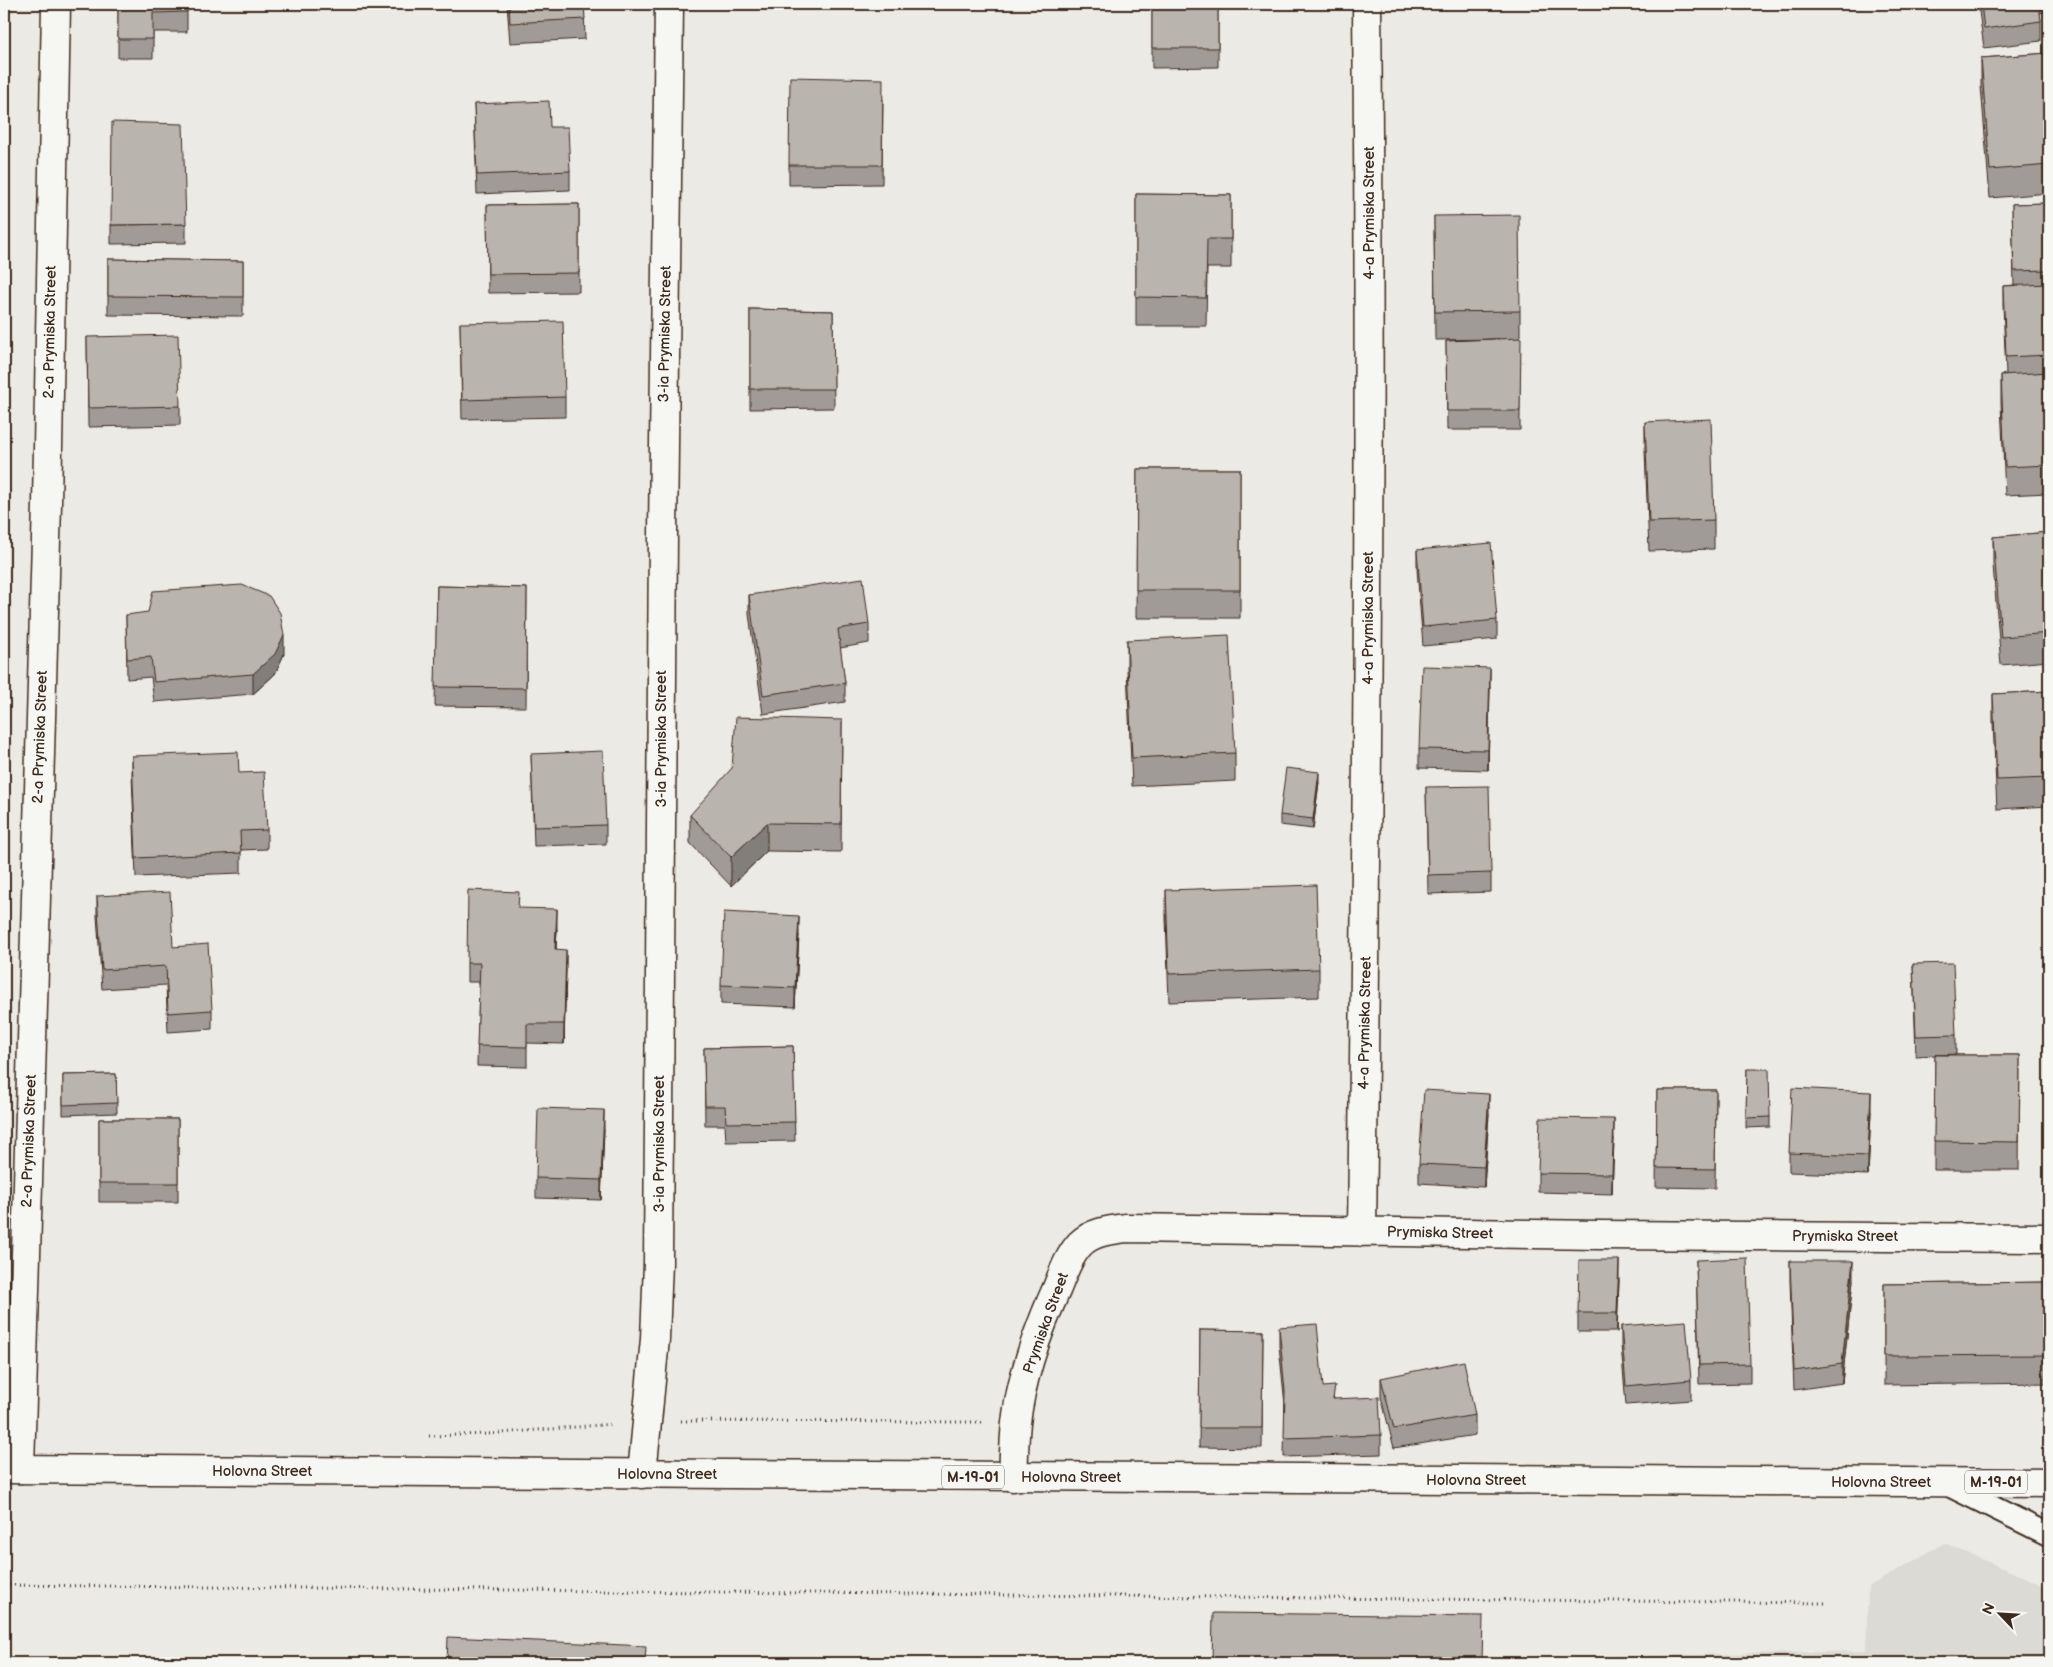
<svg xmlns="http://www.w3.org/2000/svg" width="2053" height="1667" viewBox="0 0 2053 1667" font-family="'Balsamiq Sans',sans-serif">
<style>
.built{fill:#dcdad4}
.lines{fill:none;stroke-linecap:round;stroke-linejoin:round}
.service-casing{stroke:#3b2a1e;stroke-width:25}
.minor-casing{stroke:#3b2a1e;stroke-width:31}
.primary-casing{stroke:#3b2a1e;stroke-width:31}
.path{stroke:#3b2a1e;stroke-width:3;stroke-dasharray:1 4;stroke-linecap:butt}
.service{stroke:#f6f6f2;stroke-width:21}
.minor{stroke:#f6f6f2;stroke-width:28}
.primary{stroke:#f6f6f2;stroke-width:28}
.wall{fill:#a09b96;stroke:#3b2a1e}
.shaded-wall{fill:#827e7a;stroke:#3b2a1e}
.building{fill:#bab4ae;stroke:#3b2a1e}
.labels{text-anchor:middle;dominant-baseline:central;stroke-width:4.5;stroke-linejoin:round;paint-order:stroke}
.shield{fill:#f6f6f2;stroke:#73675e;stroke-width:1}
.shield-label{font-size:14px;font-weight:bold;fill:#3b2a1e}
.street-label{font-size:15px;fill:#3b2a1e;stroke:#f6f6f2}
</style>
<rect width="100%" height="100%" fill="#ebeae5"/>
<filter id="ink" filterUnits="userSpaceOnUse"><feTurbulence type="fractalNoise" baseFrequency=".02" numOctaves="2"/><feDisplacementMap in="SourceGraphic" scale="10" xChannelSelector="R" yChannelSelector="G"/><feConvolveMatrix kernelMatrix="1 2 1 2 8 2 1 2 1" color-interpolation-filters="sRGB"/></filter>
<g filter="url(#ink)">
<path class="built" d="M1944 1543 2049 1588V1663H1542V1658L1866 1651 1868 1587Z"/>
<g class="lines">
<defs>
<path id="service" d="M1944 1483 2049 1535"/>
<path id="minor" d="M1362 1232C1367 822 1371 413 1367 4
M20 1469 47 504 56 4
M642 1474 655 1339 658 1263 663 535 669 4
M1013 1477C1014 1459 1014 1441 1016 1423 1021 1378 1038 1330 1057 1288 1063 1273 1069 1256 1080 1244 1092 1232 1110 1230 1126 1228L1600 1235 2049 1238"/>
<path id="primary" d="M4 1469 2049 1483"/>
</defs>
<use href="#service" class="service-casing"/>
<use href="#minor" class="minor-casing"/>
<use href="#primary" class="primary-casing"/>
<path class="path" d="M681 1421 982 1422
M429 1436 488 1434 613 1424
M4 1585 1825 1603"/>
<use href="#service" class="service"/>
<use href="#minor" class="minor"/>
<use href="#primary" class="primary"/>
</g>
<path class="wall" d="M118 4H187V32H153V58H118Z
M507 4H584L585 39 510 43Z
M1152 4H1218V67L1152 68Z
M1978 4H2049V11L2040 13 2041 21V41L1984 48Z
M2049 53V193L1990 198 1981 86V58Z
M883 99 882 184 789 185V165Z
M474 104 550 127 570 171V190L477 194Z
M1136 194 1231 195V268H1207L1206 326H1136Z
M2049 203V493L2005 495 2001 403V375L2006 374 2003 305V286L2014 285 2012 204Z
M579 204V292L488 293 487 205Z
M1434 216 1520 311V430H1447L1446 341 1499 339 1435 340Z
M186 224V243L111 244V225Z
M108 259 243 261V316L108 315Z
M750 309 833 311 834 408 750 409Z
M460 323 565 397V417L462 419Z
M87 337 180 406V425L88 427Z
M1645 422 1714 520V549L1649 551 1645 450Z
M1137 469H1240V618H1136Z
M2049 532V661L2001 665 1993 565V537Z
M1417 550 1497 620V639L1423 646 1417 569Z
M437 586 527 588 526 707 435 706Z
M749 595 869 624V643L840 648 845 683V702L763 714 749 614Z
M126 615 284 654 275 674 253 694 154 702 151 677 127 679Z
M1127 640 1235 753V781L1132 786 1127 669Z
M1490 687 1488 770 1419 768V749Z
M2049 691V806L1997 809 1993 722V694Z
M842 720 841 852 767 851 731 886 690 843V815Z
M531 754 606 825V844L534 846Z
M132 756 239 773 267 830V849L241 850V873L136 877 132 775Z
M1319 782 1313 829 1280 825V815Z
M1426 787 1491 873V892L1428 894Z
M1166 890 1319 969V997L1169 1002 1166 918Z
M97 896 173 947 212 1010V1029L168 1032 166 985 102 989 97 916Z
M519 908 557 929 556 949 566 969 564 1044 527 1043V1067L477 1066 479 982H467V963Z
M799 935 795 1007 721 1004V985Z
M1913 964 1956 1035V1054L1916 1056Z
M793 1046 795 1141 726 1142 725 1125H705L704 1048Z
M1935 1055H2020L2019 1170H1934Z
M1747 1069 1770 1117V1127L1746 1128Z
M116 1074 117 1113 63 1115V1075Z
M1657 1090H1716L1715 1188 1656 1187Z
M1871 1111 1868 1175 1789 1172V1153Z
M1489 1114 1484 1187 1419 1183V1164Z
M99 1119H178V1202H99Z
M604 1129 601 1200 536 1198V1178Z
M1614 1138 1612 1194 1538 1192V1173Z
M1696 1260 1750 1364V1383L1699 1384Z
M1790 1261 1853 1280 1842 1383 1794 1390 1790 1281Z
M1619 1280 1617 1332H1578V1313Z
M2049 1282V1383L1884 1385V1284Z
M1621 1326 1691 1380V1400L1626 1405 1621 1345Z
M1279 1327 1323 1387 1335 1399 1381 1435V1454L1284 1457 1285 1405 1279 1346Z
M1200 1330 1263 1331 1262 1448 1199 1447Z
M1381 1378 1475 1415V1435L1394 1448 1381 1397Z"/>
<path class="shaded-wall" d="M284 635V654L275 674 253 694V674Z
M1490 668V687L1488 770V750Z
M1319 772V782L1313 829V819Z
M767 823V851L731 886V857Z
M557 909V929L555 968V949Z
M799 916V935L795 1007V988Z
M566 950V969L564 1044V1024Z
M1871 1092V1111L1868 1175V1156Z
M1489 1094V1114L1484 1187V1167Z
M604 1110V1129L601 1200V1180Z
M1614 1119V1138L1612 1194V1174Z
M1619 1260V1280L1617 1332V1313Z
M1853 1261V1280L1842 1383V1364Z"/>
<path class="building" d="M118 4H187V12L153 13V39H118Z
M509 4H584L585 19 510 23Z
M1152 4H1218V48H1152Z
M1981 4H2039L2041 21 1984 29Z
M2049 53V165L1990 170 1981 58Z
M790 77 883 79 882 165H789Z
M549 101 550 127H568L570 171 477 175 474 104Z
M112 122 183 124 186 224 111 225Z
M1136 194 1231 195V239H1207L1206 298 1136 297Z
M2049 203V270L2014 271 2012 204Z
M579 204V273L488 274 487 205Z
M1519 215 1520 311 1435 312 1434 216Z
M108 259 243 261V297L108 296Z
M2049 284V355L2006 357 2003 286Z
M750 309 833 311 834 389H750Z
M563 321 565 397 462 400 460 323Z
M178 335 180 406 88 408 87 337Z
M1521 338 1520 411H1447L1446 341Z
M2049 372V465L2005 467 2001 375Z
M1711 419 1714 520 1649 522 1645 422Z
M1137 469H1240V590H1136Z
M2049 532V633L2001 637 1993 537Z
M1491 543 1497 620 1423 627 1417 550Z
M863 578 869 624 838 629 845 683 763 695 749 595Z
M242 585 269 596 280 613 284 635 275 654 253 674 154 682 151 657 127 659 126 615 148 612 153 591Z
M437 586 527 588 526 688 435 687Z
M1229 635 1235 753 1132 758 1127 640Z
M1422 666 1490 668 1488 750 1419 749Z
M2049 691V778L1997 780 1993 694Z
M736 717 842 720 841 824 767 823 731 857 690 815 732 768Z
M603 751 606 825 534 827 531 754Z
M238 752 239 773 264 772 267 830 240 831 241 853 136 858 132 756Z
M1286 768 1319 772 1313 819 1280 815Z
M1489 786 1491 873 1428 875 1426 787Z
M1316 885 1319 969 1169 974 1166 890Z
M468 890 519 892 518 908 557 909 555 949 566 950 564 1024H527V1047L477 1046 480 963H467Z
M170 892 173 947 208 944 212 1010 168 1013 166 966 102 970 97 896Z
M724 912 799 916 795 988 721 985Z
M1953 963 1956 1035 1916 1036 1913 964Z
M793 1046 795 1122 726 1123 725 1106H705L704 1048Z
M1935 1055H2020L2019 1142 1934 1141Z
M1747 1069H1769L1770 1117 1746 1118Z
M116 1074 117 1103 63 1105V1075Z
M1792 1088 1871 1092 1868 1156 1789 1153Z
M1424 1090 1489 1094 1484 1167 1419 1164Z
M1657 1090H1716L1715 1169 1656 1168Z
M538 1108 604 1110 601 1180 536 1178Z
M1540 1118 1614 1119 1612 1174 1538 1173Z
M99 1119H178V1183H99Z
M1747 1258 1750 1364 1699 1365 1696 1260Z
M1579 1260H1619L1617 1313H1578Z
M1790 1261H1853L1842 1364 1794 1371Z
M2049 1282V1355L1884 1356V1284Z
M1686 1321 1691 1380 1626 1386 1621 1326Z
M1317 1324 1323 1387 1335 1386 1333 1399 1379 1397 1381 1435 1284 1438 1285 1391 1279 1327Z
M1200 1330 1263 1331 1262 1428H1199Z
M1464 1361 1475 1415 1394 1429 1381 1378Z
M1213 1613 1483 1616 1482 1663H1212Z
M448 1637 646 1646 645 1663H447Z"/>
</g>
<g class="labels">
<g class="shield">
<rect x="942" y="1465.5" width="62" height="23" rx="4"/>
<rect x="1965" y="1470.5" width="62" height="23" rx="4"/>
</g>
<g class="shield-label">
<text x="973" y="1477">М-19-01</text>
<text x="1996" y="1482">М-19-01</text>
</g>
<g class="street-label">
<text transform="translate(1369 213) rotate(-90)">4-a Prymiska Street</text>
<text transform="translate(50 332) rotate(-89)">2-a Prymiska Street</text>
<text transform="translate(665 334) rotate(-89)">3-ia Prymiska Street</text>
<text transform="translate(1368 618) rotate(-90)">4-a Prymiska Street</text>
<text transform="translate(40 737) rotate(-88)">2-a Prymiska Street</text>
<text transform="translate(661 739) rotate(-90)">3-ia Prymiska Street</text>
<text transform="translate(1365 1023) rotate(-89)">4-a Prymiska Street</text>
<text transform="translate(29 1141) rotate(-88)">2-a Prymiska Street</text>
<text transform="translate(659 1144) rotate(-90)">3-ia Prymiska Street</text>
<text transform="translate(1440 1233) rotate(1)">Prymiska Street</text>
<text x="1845" y="1236">Prymiska Street</text>
<text transform="translate(1046 1323) rotate(-70)">Prymiska Street</text>
<text x="262" y="1471">Holovna Street</text>
<text x="667" y="1474">Holovna Street</text>
<text x="1071" y="1477">Holovna Street</text>
<text x="1476" y="1480">Holovna Street</text>
<text x="1881" y="1482">Holovna Street</text>
</g>
</g>
<rect width="2053" height="1667" fill="none" stroke="#f6f6f2" stroke-width="20"/>
<rect x="10" y="10" width="2033" height="1647" fill="none" stroke="#3b2a1e" stroke-width="2" filter="url(#ink)"/>
<g transform="translate(2000 1614) rotate(295)" stroke="#f6f6f2" stroke-width="4" paint-order="stroke">
<path d="M0-4L9 19L0 12L-9 19Z" fill="#3b2a1e"/>
<text y="-8" font-size="14" font-weight="bold" text-anchor="middle" fill="#3b2a1e">N</text>
</g>
</svg>
